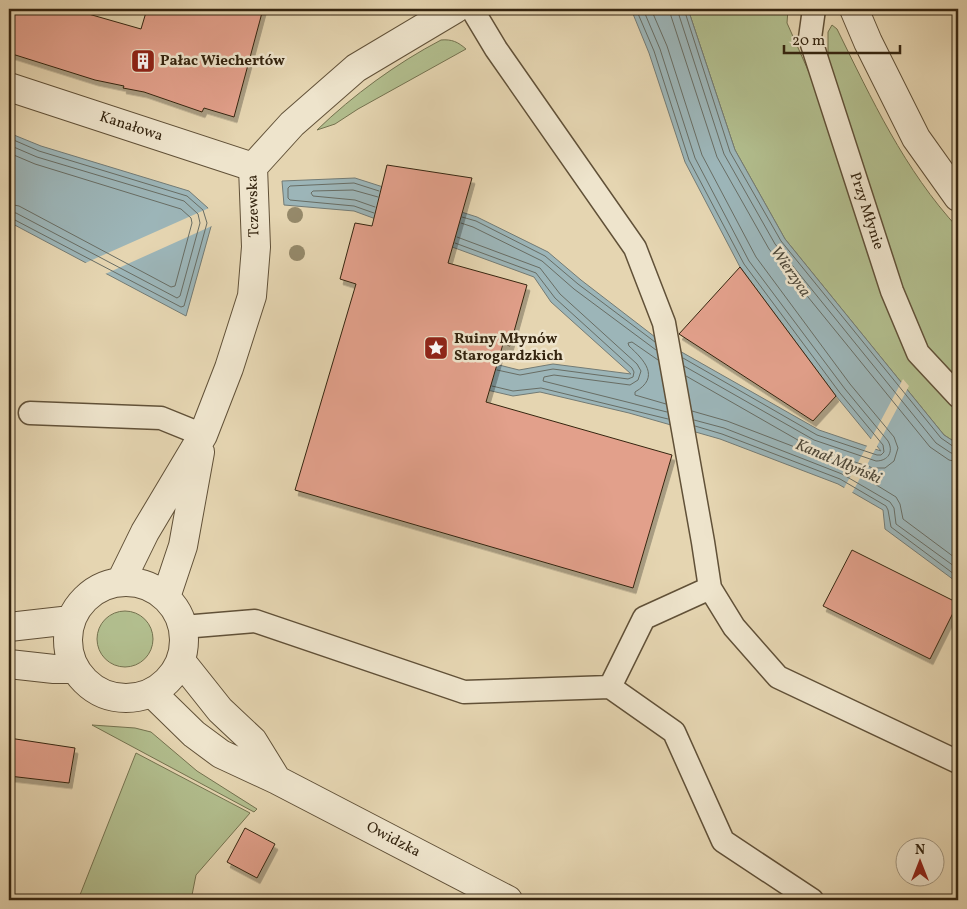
<svg xmlns="http://www.w3.org/2000/svg" width="967" height="909" viewBox="0 0 967 909" font-family="Vollkorn,serif">
<style>
.green{fill:#b2be8e;stroke:#74724f}
.water{fill:#9cb5b8;stroke:#737b75}
.pier{fill:#e5d5b1}
.lines{fill:none;stroke-linecap:round;stroke-linejoin:round}
.shore{stroke:#686d64;stroke-width:1}
.building{fill:#e2a08b;stroke:#352510;filter:url(#shadow)}
.service-casing{stroke:#615138;stroke-width:25}
.minor-casing{stroke:#615138;stroke-width:30}
.tertiary-casing{stroke:#615138;stroke-width:30}
.service{stroke:#eee4cc;stroke-width:22}
.minor{stroke:#eee4cc;stroke-width:28}
.tertiary{stroke:#eee4cc;stroke-width:28}
.tree{fill:#95896a}
.labels{text-anchor:middle;dominant-baseline:central;stroke-width:5;stroke-linejoin:round;paint-order:stroke}
.poi-label{font-size:15px;font-weight:bold;fill:#352510;stroke:#eee4cc;text-anchor:start}
.street-label{font-size:15px;fill:#352510;stroke:#eee4cc}
.water-label{font-size:16px;font-style:italic;fill:#4f493a;stroke:#eee4cc}
</style>
<defs>
<filter id="shadow"><feDropShadow dx="3" dy="5.5" stdDeviation="0" flood-color="#0004"/></filter>
</defs>
<rect width="100%" height="100%" fill="#e5d5b1"/>
<filter id="stains"><feTurbulence type="fractalNoise" baseFrequency=".004" numOctaves="4"/><feColorMatrix values="0 0 0 0 .2 0 0 0 0 .09 0 0 0 0 .02 0 0 0 .5 -.17"/></filter>
<radialGradient id="worn" r=".72"><stop offset=".6" stop-color="#630" stop-opacity="0"/><stop offset="1" stop-color="#630" stop-opacity=".3"/></radialGradient>
<path class="green" d="M688 9H788L787 23 820 97 828 56V32L832 25 837 29C871 98 905 171 958 228V444L944 435 785 239 735 150Z
M441 40C452 39 458 42 466 49L358 109 335 124 317 130C353 95 397 63 441 40Z
M97 639a28 28 0 1 1 56 0a28 28 0 1 1-56 0Z
M92 725 135 728 151 732 197 771 257 809 254 812Z
M136 753 250 813 196 875 191 900H78Z"/>
<path class="water" d="M631 9H688L735 150 785 239 944 435 958 444V583L885 529 883 510 838 484 720 439 629 413 540 392 513 396 341 356 347 327 519 370 553 364 631 374 551 302 534 277 354 211 284 205 282 181 355 178 477 217 548 252 581 280 655 337 819 430 881 451 836 396 740 267 685 162 649 53Z
M9 133 41 146 189 191 208 208 212 223 186 316 9 222Z"/>
<path class="pier" d="M209 208 214 225 103 275 83 264Z
M903 379 909 386 851 495 843 490 868 444 875 446 870 441Z"/>
<g class="lines">
<path class="shore" d="M636 9 654 51 689 160 744 264 840 393 883 445 884 452 881 455H877L817 435 683 358
M643 9 660 49 695 158 749 261 845 389 888 441C894 452 888 461 876 461L814 440 684 366
M651 9 667 46 702 155 756 257 850 384 894 437 898 448 894 461 885 468H873L810 447 686 376
M670 9 671 16 717 157 769 249 930 447 949 460 958 462
M677 9 724 154 775 244 936 443 951 453 958 454
M684 9 730 152 781 241 941 438 954 447 958 448
M9 138 39 151 187 196 203 210 207 223 184 306 181 307 13 219 9 218
M9 145 37 157 184 201 198 214 200 223 180 296 177 298 16 213 9 212
M9 153 35 164 181 209 191 218 192 223 175 286 171 287 19 206 9 204
M375 207 355 200 313 196 311 193 313 191 353 190 378 197
M374 213 354 206 290 200 288 198V188L290 186 354 183 379 191
M462 217 476 221 545 256 578 284 655 342
M461 223 473 227 542 261 574 289 656 350
M457 237 540 268 560 294 637 364 641 371 638 380 630 385 554 375 544 377 543 381 667 412
M455 243 536 273 555 298 632 368 634 372 633 377 628 379 553 369 520 375 497 370
M658 360 632 342 628 343 629 346C644 360 661 377 635 392V395L666 404
M492 386 513 391 541 388 668 419
M692 411 727 421 847 467 896 497 900 504 903 519 958 560
M694 420 724 428 842 474 890 502 894 508 896 524 958 569
M695 426 722 434 840 479 886 506 888 510 891 527 958 577"/>
</g>
<path class="building" d="M14 9H71L141 29 147 9H263L234 117 204 108 202 112 144 92 123 88 124 86 95 80 9 53V28Z
M387 165 472 178 448 263 527 285 510 346 503 344 486 402 672 455 633 588 295 490 356 284 340 279 355 223 372 226Z
M740 267 836 396 813 421 679 334Z
M852 550 958 603 930 659 823 606Z
M9 738 75 748 69 783 9 776Z
M245 828 275 844 257 878 227 862Z"/>
<g class="lines">
<defs>
<path id="service" d="M472 9 496 49 635 248 664 323 703 542 710 588 734 627 778 677 958 762
M814 9 810 38 892 291 918 353 958 396
M30 413 161 418 203 435
M183 627 255 621 464 692 610 687 674 732 723 841 812 900
M610 687 644 618 710 588"/>
<path id="minor" d="M854 9 868 42 916 138 958 197
M181 661 220 710 253 741 277 780
M152 693 194 734 221 754 277 780 508 900"/>
<path id="tertiary" d="M9 87 253 167
M121 581 145 532 203 435 229 368 252 296 256 247 253 167 292 124 356 68 455 9
M68 640a58 58 0 1 1 116 0a58 58 0 1 1-116 0Z
M166 597 183 546 200 452
M9 627 71 620
M9 664 54 669H75"/>
</defs>
<use href="#service" class="service-casing"/>
<use href="#minor" class="minor-casing"/>
<use href="#tertiary" class="tertiary-casing"/>
<use href="#service" class="service"/>
<use href="#minor" class="minor"/>
<use href="#tertiary" class="tertiary"/>
</g>
<g class="tree">
<circle cx="295" cy="215" r="8"/>
<circle cx="297" cy="253" r="8"/>
</g>
<defs>
<symbol id="building-square" viewBox="-11 -11 22 22"><rect x="-9" y="-9" width="18" height="18" rx="4" fill="#8f2418" stroke="#eee4cc"/><path d="M-4-6H4V6H1V3H-1V6H-4ZM-2.5-4.3h1.7v1.8h-1.7ZM.8-4.3h1.7v1.8H.8ZM-2.5-1h1.7V.8h-1.7ZM.8-1h1.7V.8H.8Z" fill="#fff"/></symbol>
<symbol id="sight-square" viewBox="-11 -11 22 22"><rect x="-9" y="-9" width="18" height="18" rx="4" fill="#8f2418" stroke="#eee4cc"/><path d="M0-6L1.8-2.2L6-1.7L2.9 1.2L3.7 5.4L0 3.3L-3.7 5.4L-2.9 1.2L-6-1.7L-1.8-2.2Z" fill="#fff"/></symbol>
</defs>
<g fill-rule="evenodd">
<use href="#building-square" x="129" y="47" width="28" height="28"/>
<use href="#sight-square" x="422" y="334" width="28" height="28"/>
</g>
<g class="labels">
<g class="poi-label">
<text x="160" y="61">Pałac Wiechertów</text>
<text x="454" y="339">Ruiny Młynów<tspan x="454" dy="17">Starogardzkich</tspan></text>
</g>
<g class="street-label">
<text transform="translate(131 127) rotate(18)">Kanałowa</text>
<text transform="translate(254 206) rotate(-92)">Tczewska</text>
<text transform="translate(866 211) rotate(72)">Przy Młynie</text>
<text transform="translate(393 840) rotate(28)">Owidzka</text>
</g>
<g class="water-label">
<text transform="translate(790 272) rotate(55)">Wierzyca</text>
<text transform="translate(838 462) rotate(23)">Kanał Młyński</text>
</g>
</g>
<rect width="967" height="909" fill="none" stroke="#e5d5b1" stroke-width="30"/>
<rect x="10" y="10" width="947" height="889" fill="none" stroke="#352510" stroke-width="2.5"/>
<rect x="15" y="15" width="937" height="879" fill="none" stroke="#352510"/>
<g transform="translate(920 862)"><circle r="24" fill="#eee4cc" stroke="#a49881"/>
<path d="M0-4L9 19L0 12L-9 19Z" fill="#8f2418"/>
<text y="-8" font-size="14" font-weight="bold" text-anchor="middle" fill="#352510">N</text>
</g>
<path d="M784 45v8h116v-8" fill="none" stroke="#352510" stroke-width="2.5"/>
<text x="792" y="45" font-size="15" fill="#352510" stroke="#eee4cc" stroke-width="4" paint-order="stroke">20 m</text>
<rect width="100%" height="100%" filter="url(#stains)"/>
<rect width="100%" height="100%" fill="url(#worn)"/>
</svg>
